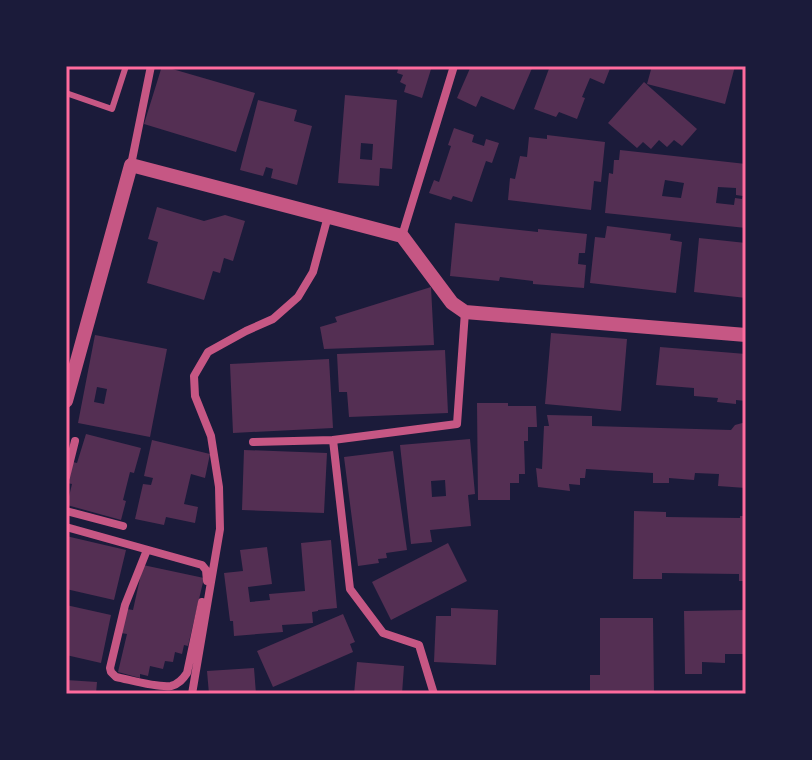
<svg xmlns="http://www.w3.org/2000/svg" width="812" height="760" viewBox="0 0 812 760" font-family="'Varela Round',sans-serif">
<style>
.building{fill:#542f53;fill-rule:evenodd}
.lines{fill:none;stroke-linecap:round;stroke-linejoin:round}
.service{stroke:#c65784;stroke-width:6}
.minor{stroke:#c65784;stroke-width:8}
.tertiary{stroke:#c65784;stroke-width:14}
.neatline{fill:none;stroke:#ff6b9d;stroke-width:3}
</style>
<rect width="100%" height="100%" fill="#1b1b3a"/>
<path class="building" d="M162 66 255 93 236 152 144 124Z
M399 66H432L422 98 404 92 406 85 400 82 403 75 397 73Z
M471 66H533L514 110 481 96 476 107 457 98Z
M550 66H611L604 84 590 78 582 97 585 98 577 119 559 112 556 117 534 109Z
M652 66H735L725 104 647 84Z
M644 82 697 129 682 146 674 140 667 147 659 140 651 149 643 142 637 148 608 123Z
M345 95 397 100 392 169 380 168 379 186 338 183ZM361 143 373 144 372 160 360 159Z
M258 100 297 110 294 121 312 126 297 185 271 178 273 169 266 167 263 176 240 170Z
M454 128 474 135 472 142 484 146 486 139 499 143 492 163 486 161 472 202 453 196 451 200 429 193 434 180 439 182 451 146 448 145Z
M547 135 605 142 601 182 594 181 591 210 508 200 510 178 515 179 520 156 527 157 529 137 547 139Z
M620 150 746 164V228L605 213 609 173 613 174 614 160H619ZM665 180 684 183 681 198 662 196ZM718 187 736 188V195L743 196 742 199 735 198 734 205 716 203Z
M157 207 204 221 225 215 245 221 233 261 224 258 220 273 213 271 204 300 147 283 158 242 148 239Z
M455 223 538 232V229L587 234 585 253H579L578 264 586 265 584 288 533 284V281L500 277 499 281 450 276Z
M607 226 671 234 670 240 682 242 676 293 590 283 595 237 605 238Z
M699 238 746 243V298L694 292Z
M431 287 434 345 324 349 320 327 337 322 335 317Z
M551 333 627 339 621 411 545 404Z
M95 335 167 349 150 437 78 423ZM97 387 107 389 104 404 94 402Z
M660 347 746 354V401L736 400V404L717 402 718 398 694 396V388L656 385Z
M445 350 448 413 349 417 347 392H339L337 354Z
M329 359 333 428 233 433 230 364Z
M477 403H508V406H536L537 427H528V441H524L525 474H519V483H510V500H478Z
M547 415 592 416V426L731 430 735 425 746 422V488L718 486 719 474 695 473 694 480 669 478V483H653V473L586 469 585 478H580V485L569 484 570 491 538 487 536 468 542 469 544 426H549Z
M86 434 141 448 134 473 130 472 123 500 126 501 121 520 67 505 72 484 67 483 73 462 77 463Z
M470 439 475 494 468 495 471 526 430 530 432 542 411 544 400 445ZM445 480 446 496 432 497 431 481Z
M152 440 210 454 205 478 191 474 184 504 198 507 195 523 166 517 164 525 135 519 143 484 151 485 153 478 144 476Z
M244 450 327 453 324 513 242 510Z
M393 451 407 550 386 553 387 558 378 559 379 563 358 566 344 457Z
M634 511 666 512V517L740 518V516H746V581H739V574L662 573V579H633Z
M66 536 126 550 114 600 66 589Z
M331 540 337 608 318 610V611L312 612 313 623 282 625 283 632 234 636 233 621H230L224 573 243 571 240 550 267 547 272 584 248 587 250 602 270 600 269 594 305 591 301 543Z
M448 543 467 581 391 620 372 582Z
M143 565 204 578 188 646 184 645 182 654 175 652 173 662 165 661 163 669 150 666 148 676 140 674V678L118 672 127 634 121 633 127 609 133 610Z
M66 605 111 615 101 663 66 655Z
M451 608 498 610 496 665 434 662 436 616H451Z
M746 610V641H743L744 654H725V663L702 662V674H685L684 611Z
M343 614 355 642 350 644 353 652 273 687 257 651Z
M600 618H653L654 694H590V675H600Z
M357 662 404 666 402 694H354Z
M254 668 256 694H209L207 671Z
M66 680 97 682 96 694H66Z"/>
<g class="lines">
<path class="service" d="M66 93 112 109 126 66"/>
<path class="minor" d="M131 165 151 66
M402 236 454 66
M253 442 333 440
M66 477 75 441
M66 511 123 526
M66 527 202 565 206 570 207 581
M147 550 125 605 110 668 111 672 116 677C131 680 157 688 171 686 179 684 183 679 187 673L202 602
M192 694 220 529 219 487 211 436 195 396 194 376 208 352 246 331 273 319 298 297 313 272 328 216
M434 694 419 645 383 633 350 589 333 440 457 424 465 312"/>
<path class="tertiary" d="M66 401 131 165 402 236 452 303 465 312 746 335"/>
</g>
<rect width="812" height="760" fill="none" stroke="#1b1b3a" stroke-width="136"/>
<rect x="68" y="68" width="676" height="624" class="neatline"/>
</svg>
